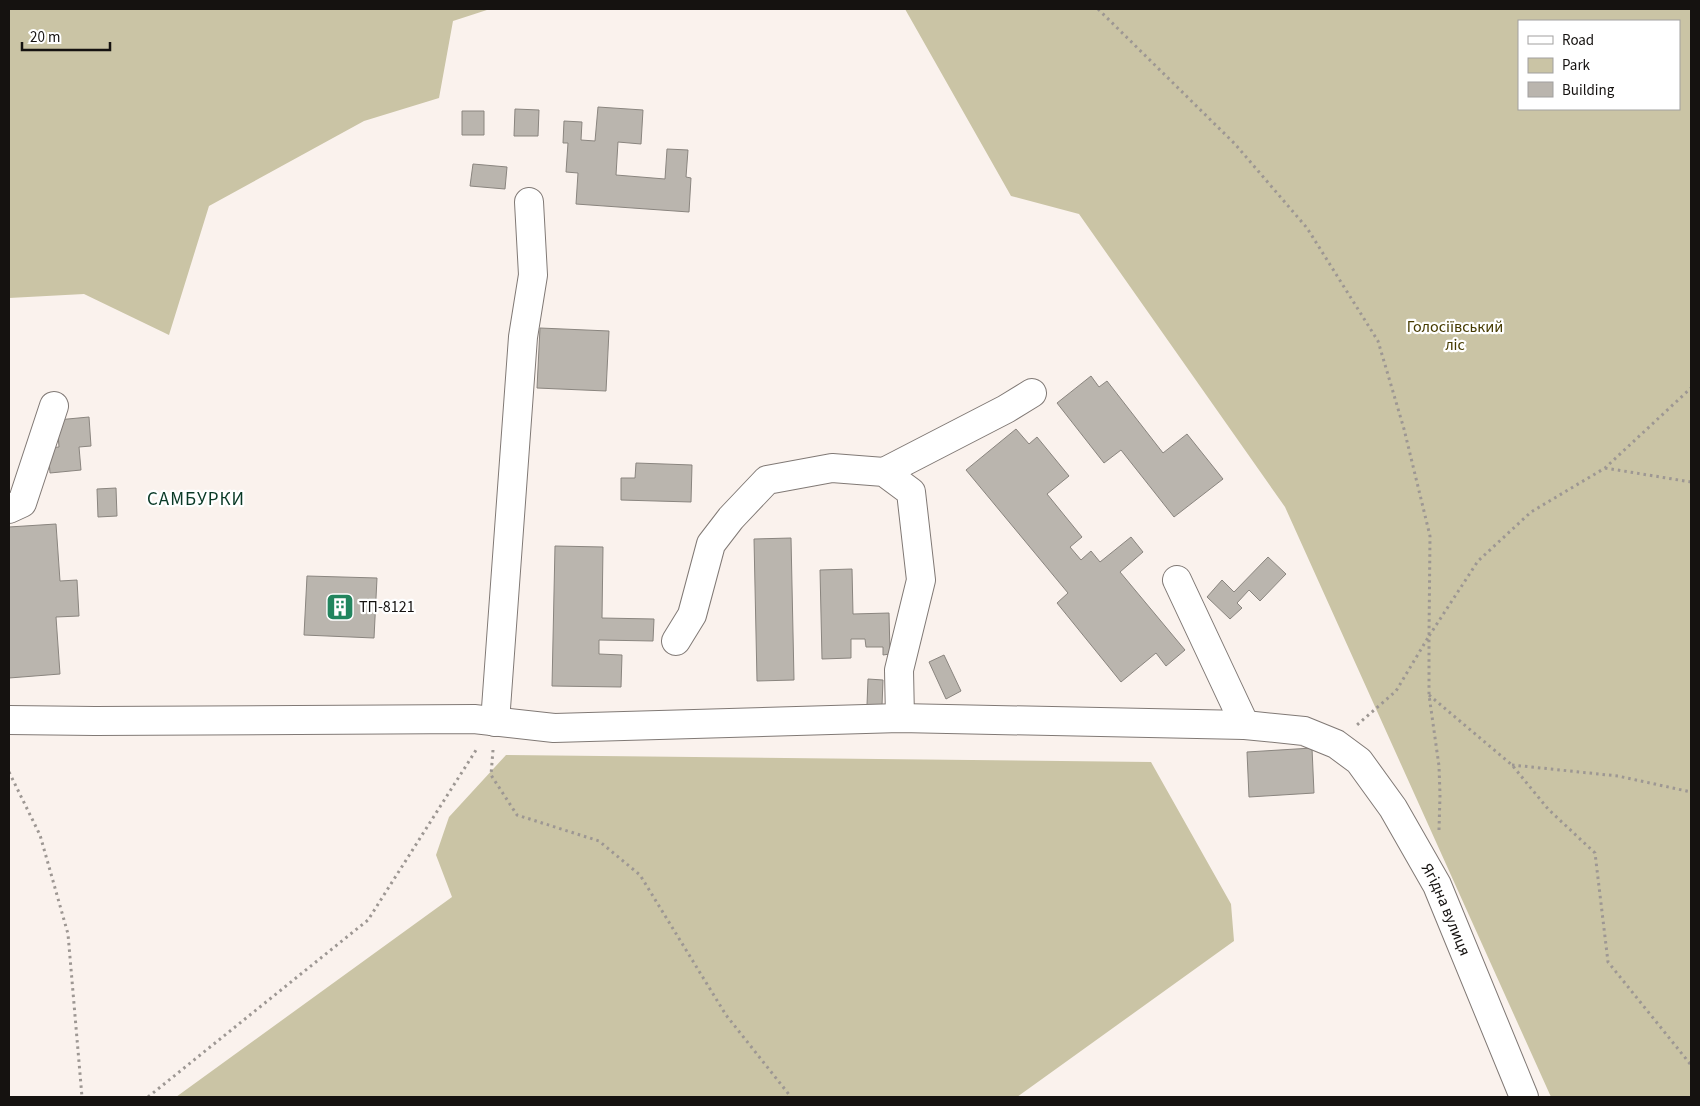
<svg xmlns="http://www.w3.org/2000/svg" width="1700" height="1106" viewBox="0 0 1700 1106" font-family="'Source Sans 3',sans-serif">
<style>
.green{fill:#cac4a5;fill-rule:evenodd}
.building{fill:#bab5ae;stroke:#8a857f}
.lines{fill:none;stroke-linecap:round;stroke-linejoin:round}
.minor-casing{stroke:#807975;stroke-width:30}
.path{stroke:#9d9793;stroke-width:3;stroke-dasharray:2.5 4;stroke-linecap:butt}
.minor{stroke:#fff;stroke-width:28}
.labels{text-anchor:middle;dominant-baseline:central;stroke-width:4.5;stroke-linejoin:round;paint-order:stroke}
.park-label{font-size:16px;fill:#463b01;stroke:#fff}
.poi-label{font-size:16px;fill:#151210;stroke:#fff;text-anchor:start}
.street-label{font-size:16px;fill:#151210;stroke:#fff}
.quarter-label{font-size:19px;letter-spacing:1px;fill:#093926;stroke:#fff}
</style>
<rect width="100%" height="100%" fill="#faf2ed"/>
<path class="green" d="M9 9H490L453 21 439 98 364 121 209 206 169 335 84 294 9 298Z
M905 9H1691V1097H1551L1285 507 1079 214 1011 196ZM1519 21H1679V109H1519Z
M506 755 1151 762 1231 904 1234 941 1017 1097H176L452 897 436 855 449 817Z"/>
<path class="building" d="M598 107 643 110 641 144 618 142 616 175 665 179 667 149 688 150 686 177 691 178 689 212 576 204 578 173 566 172 568 143H563L564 121 582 122 581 140 595 141Z
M515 109 539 110 538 136H514Z
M462 111H484V135H462Z
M473 164 507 167 505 189 470 186Z
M540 328 609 331 606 391 537 388Z
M1091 376 1099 387 1107 381 1163 453 1187 434 1223 479 1174 517 1121 450 1104 463 1057 403Z
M89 417 91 446 79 447 81 470 50 473 48 448 59 447 57 420Z
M1016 429 1029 444 1037 437 1069 476 1047 494 1082 537 1070 547 1081 560 1091 551 1100 562 1131 537 1143 552 1120 572 1185 650 1166 666 1156 653 1121 682 1057 603 1068 593 966 470Z
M636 463 692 465 691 502 621 500V478H635Z
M116 488 117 516 98 517 97 489Z
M56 524 60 581 77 580 79 616 56 617 60 674 9 678V527Z
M791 538 794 680 757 681 754 539Z
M555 546 603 547 602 618 654 619 653 641 599 640V654L622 655 621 687 552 686Z
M1268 557 1286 574 1260 601 1249 590 1237 603 1242 608 1230 619 1207 597 1222 580 1234 592Z
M852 569 853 614 889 613 890 654 883 655V647H866L865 639H851V658L822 659 820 570Z
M307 576 377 578 374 638 304 635Z
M944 655 961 691 946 699 929 662Z
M868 679 883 680 882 706 867 705Z
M1312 748 1314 793 1249 797 1247 752Z"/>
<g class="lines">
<defs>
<g id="minor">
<path d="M884 472 1006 409 1032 393"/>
<path d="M9 509 22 503 54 406"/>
<path d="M1177 580 1245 725"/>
<path d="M676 641 692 615 711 544 731 518 767 480 832 468 884 472 911 492 921 580 899 670 900 718"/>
<path id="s1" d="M9 720 95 721 474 719 554 728 900 718 1245 725 1304 731 1336 744 1359 761 1393 808 1437 885 1524 1097"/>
<path d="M495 722 523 337 533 275 529 202"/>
</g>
</defs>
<use href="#minor" class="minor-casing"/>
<path class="path" d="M1098 9 1235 144 1307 228 1378 341 1404 429 1430 536 1429 636 1396 691 1357 725
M1605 468 1691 482
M1429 695 1512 765 1548 809 1595 853 1608 962 1691 1065
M493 750 491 775 517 815 599 841 640 875 726 1015 791 1097
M1512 765 1618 776 1691 792
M9 772 40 835 68 934 82 1097
M1439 830 1440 795 1439 766 1429 695V636L1478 561 1531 512 1605 468 1691 388
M148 1097 368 920 478 747"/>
<use href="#minor" class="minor"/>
</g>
<defs>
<symbol id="building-square" viewBox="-11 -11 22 22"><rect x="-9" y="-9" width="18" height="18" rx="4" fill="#22855e" stroke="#fff"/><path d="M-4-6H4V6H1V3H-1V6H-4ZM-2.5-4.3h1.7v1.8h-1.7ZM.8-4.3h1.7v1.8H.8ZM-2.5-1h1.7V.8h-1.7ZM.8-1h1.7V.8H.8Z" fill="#fff"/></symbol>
</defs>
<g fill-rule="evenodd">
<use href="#building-square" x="324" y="591" width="32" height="32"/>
</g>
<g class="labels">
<g class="park-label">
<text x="1455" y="327">Голосіївський<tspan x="1455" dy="18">ліс</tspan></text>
</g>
<g class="poi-label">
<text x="359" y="607">ТП-8121</text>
</g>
<g class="street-label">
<text stroke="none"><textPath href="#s1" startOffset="1532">Ягідна вулиця</textPath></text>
</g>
<g class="quarter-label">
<text x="196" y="499">САМБУРКИ</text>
</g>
</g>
<rect width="1700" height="1106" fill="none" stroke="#151210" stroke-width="20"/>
<rect x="1518" y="20" width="162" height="90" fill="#ffffff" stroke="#a1a09f"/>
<rect x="1528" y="36" width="25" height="8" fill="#ffffff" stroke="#a1a09f"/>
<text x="1562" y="45" font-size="15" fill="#151210">Road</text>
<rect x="1528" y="58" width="25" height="15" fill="#cac4a5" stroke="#a1a09f"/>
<text x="1562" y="70" font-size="15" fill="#151210">Park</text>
<rect x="1528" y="82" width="25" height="15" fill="#bab5ae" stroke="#a1a09f"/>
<text x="1562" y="95" font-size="15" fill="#151210">Building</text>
<path d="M22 42v8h88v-8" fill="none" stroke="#151210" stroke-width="2.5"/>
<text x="30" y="42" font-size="15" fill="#151210" stroke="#ffffff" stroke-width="4" paint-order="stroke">20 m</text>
</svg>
